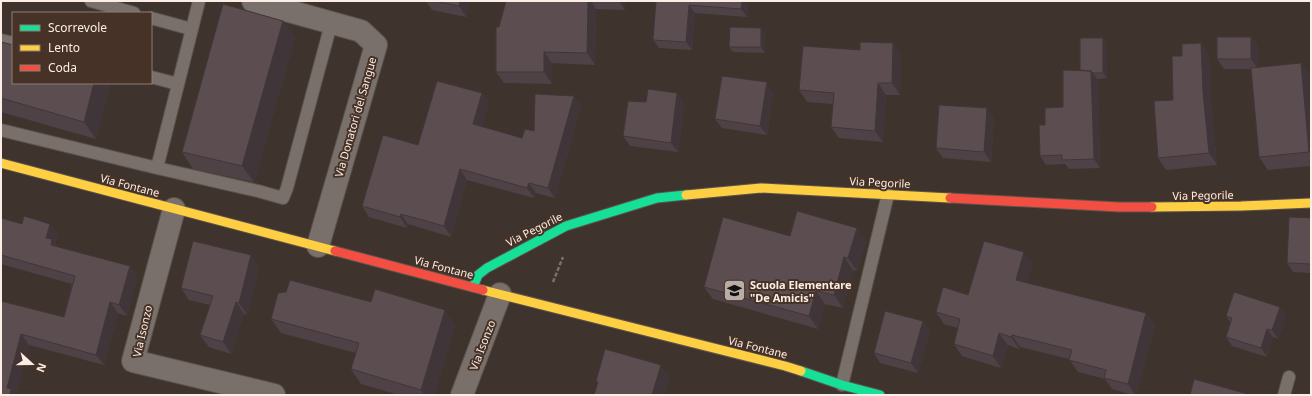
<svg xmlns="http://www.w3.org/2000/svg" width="1312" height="396" viewBox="0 0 1312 396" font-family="'Noto Sans',sans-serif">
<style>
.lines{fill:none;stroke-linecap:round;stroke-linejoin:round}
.lane-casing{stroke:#5c534c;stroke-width:14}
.street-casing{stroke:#5c534c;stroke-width:24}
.fast-casing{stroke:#5c534c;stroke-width:11}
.slow-casing{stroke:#5c534c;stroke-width:11}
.jam-casing{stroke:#5c534c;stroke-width:11}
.path{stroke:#79706c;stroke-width:2.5;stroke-dasharray:4 2;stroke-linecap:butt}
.lane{stroke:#7a706b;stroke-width:12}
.street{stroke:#7a706b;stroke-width:22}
.fast{stroke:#16e098;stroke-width:9}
.slow{stroke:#ffcf43;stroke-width:9}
.jam{stroke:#f24e42;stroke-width:9}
.wall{fill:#4f4246}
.shaded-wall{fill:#403639}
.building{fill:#5c4d51;stroke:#403639}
.labels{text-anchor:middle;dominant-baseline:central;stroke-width:4;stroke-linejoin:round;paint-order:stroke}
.street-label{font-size:11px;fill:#fceee6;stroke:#463226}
.poi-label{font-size:11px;font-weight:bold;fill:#fceee6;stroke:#463226;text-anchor:start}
</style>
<rect width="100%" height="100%" fill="#3f342d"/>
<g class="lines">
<defs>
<path id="lane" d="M91 1 134 13
M199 1 157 168 258 191 283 198 287 188 331 24
M151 18 191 29
M1 40 13 43
M151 77 178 84
M1 130 157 168
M842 385 888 194
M1284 395 1289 377"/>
<path id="street" d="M253 1 361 31 376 45 318 246
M174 209 133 361 274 395
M462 395 500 294"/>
<path id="fast" d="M473 287 478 275 487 268 566 226 657 198 686 195
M801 371 842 385 880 395"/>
<path id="slow" d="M1 163 335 251
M686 195 761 188 950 198
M1152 207 1241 206 1311 203
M483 290 785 366 801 371"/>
<path id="jam" d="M950 198 1119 207H1152
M335 251 483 290"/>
</defs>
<use href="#lane" class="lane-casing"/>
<use href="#street" class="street-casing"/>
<use href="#fast" class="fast-casing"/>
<use href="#slow" class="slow-casing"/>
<use href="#jam" class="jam-casing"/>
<path class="path" d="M553 282 563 257"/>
<use href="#lane" class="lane"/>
<use href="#street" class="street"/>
<use href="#fast" class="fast"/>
<use href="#slow" class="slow"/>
<use href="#jam" class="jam"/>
</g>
<path class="wall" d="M426 1H470L466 17 432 10Z
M506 1H625V10L596 9 595 65 552 63V84L504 83 496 72 499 27Z
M656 1H748L747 17 695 13 692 50 659 48 653 40Z
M283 21 295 38 254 182 193 169 182 152Z
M761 28 765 33V53L733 52 729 47Z
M1251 37 1258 47V67L1301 63 1310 76 1311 83V166L1268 170 1259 157 1251 69H1224L1217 59Z
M1103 38 1106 43 1107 78 1097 79 1098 80 1100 168 1069 169 1065 164 1046 165 1040 156 1045 125 1063 107 1080 70Z
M1 42 110 85 96 139 1 112Z
M1201 43 1209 55 1211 104 1217 165 1166 170 1158 158 1173 100 1182 56Z
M901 54 900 95H886L883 142 839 138 831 127 833 104 807 102 799 90Z
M773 92 767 135 722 128 715 119Z
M482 93 489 104 482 127 522 138 534 131 581 106 555 198 536 193 534 198 467 180 451 237 408 224 407 228 369 217 362 206 418 145Z
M677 93 684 103 678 152 630 146 623 136 646 102Z
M994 118 991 162 943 158 936 148Z
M1 218 58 234 55 244 58 247 137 277 127 316 118 313 104 365 29 345 16 395 1 301 64 317 72 284 1 264Z
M1311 218V273L1293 272 1287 263Z
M790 236 866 241 857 271 853 270 843 308 825 304 818 329 713 299 704 287Z
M1033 264 1027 283 1146 313 1155 325 1136 395H1133L1112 389 1105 379 1078 372 1069 359 1020 347 1019 349 1008 345 1001 368 962 356 954 344 958 328 944 324 936 312 968 295Z
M259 267 247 315 244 314 231 354 209 347 200 335 210 305 189 300 181 288Z
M1286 315 1278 339 1273 337 1267 357 1232 346 1226 337 1231 323 1226 316Z
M271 319 455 325 434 395H399L361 384 351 369 356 353 281 333Z
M923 321 930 331 918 373 880 363 874 353Z"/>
<path class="shaded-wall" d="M460 1H470L466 17 459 6Z
M588 1H591L596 9 595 65 587 53Z
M619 1H625V10Z
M742 1H748L747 17 741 9Z
M689 5 695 13 692 50 686 42Z
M283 21 295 38 254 182 242 166Z
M761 28 765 33V53L761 47Z
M1251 37 1258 47V69L1251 59Z
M1103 38 1106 43 1107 78 1103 73Z
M893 43 901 54 900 95 892 83Z
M1201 43 1209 55 1211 104 1217 165 1209 153 1203 92Z
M544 52 552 63V84L544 72Z
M1301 63 1310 76 1311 83V154L1309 152Z
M1091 71 1098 80 1100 168 1094 159Z
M767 82 773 92 767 135 760 126Z
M94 83H109L110 85 96 139 84 122Z
M878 83 886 95 883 142 875 131Z
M482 93 489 104 480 135 473 124Z
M677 93 684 103 678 152 671 143Z
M574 96 581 106 555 198 548 188Z
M987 108 994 118 991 162 984 152Z
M460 169 467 180 451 237 444 226Z
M529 183 536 193 534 198 527 188Z
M401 214 408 224 407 228 400 217Z
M50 224 58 234 55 244 60 250 51 245 46 238Z
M857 228 866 241 857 271 848 258Z
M1024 252 1033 264 1025 292 1016 280Z
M251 255 259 267 247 315 239 303Z
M844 257 853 270 843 308 834 295Z
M130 266 137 277 127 316 119 305Z
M816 291 825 304 818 329 809 316Z
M110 302 118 313 104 365 96 355Z
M236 302 244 314 231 354 223 342Z
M1280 307 1286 315 1278 339 1272 330Z
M445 310 455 325 434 395H424L421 390Z
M1146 313 1155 325 1136 395H1135L1128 384Z
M923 321 930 331 918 373 911 363Z
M1267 329 1273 337 1267 357 1261 348Z
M999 333 1008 345 1001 368 993 356Z
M21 334 29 345 16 395H10L7 388Z
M1012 335 1020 347 1019 349 1011 337Z
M661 365 670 378 665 395H652Z"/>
<path class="building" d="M434 1H460L459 6Z
M506 1H588L587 53 544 52V72H496V27H499Z
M656 1H742L741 9 689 5 686 42 653 40Z
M223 4 283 21 242 166 182 152Z
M730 27 761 28V47H729Z
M1217 37H1251V59H1217Z
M1080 38H1103V73H1093L1091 71 1080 70Z
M1 42 13 45V83H94L84 122 1 98Z
M860 42 893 43 892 83H878L875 131 831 127 834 93 799 90 803 46 860 50Z
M1201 43 1203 92 1209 153 1158 158 1154 101 1173 100 1172 56H1182V44Z
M1301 63 1309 152 1259 157 1251 68Z
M1063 70 1091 71 1094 159 1062 160V155L1040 156 1039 125H1045V108L1063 107Z
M722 76 767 82 760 126 715 119Z
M437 81 482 93 473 124 522 138 525 129 534 131 535 94 574 96 548 188 529 183 527 188 460 169 444 226 401 214 400 217 362 206 383 135 418 145Z
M648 89 677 93 671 143 623 136 628 101 646 102Z
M939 105 987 108 984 152 936 148Z
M797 211 857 228 848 258 844 257 834 295 816 291 809 316 704 287 723 217 790 236Z
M24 216 50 224 46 238 52 239 51 245 130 266 119 305 110 302 96 355 21 334 7 388 11 389 10 395H1V301L64 317 75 276 1 255V218L22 224Z
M1289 217 1311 218V264L1287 263Z
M193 241 251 255 239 303 236 302 223 342 200 335 213 296 181 288Z
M984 241 1024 252 1016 280 1146 313 1128 384 1104 378 1106 370 1069 360 1072 350 1012 335 1011 337 999 333 993 356 954 344 960 319 936 312 943 287 968 295Z
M290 280 371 302 375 289 445 310 421 390 351 369 359 343 271 319 278 293 286 292Z
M1234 292 1280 307 1272 330 1267 329 1261 348 1226 337 1232 318 1226 316Z
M885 311 923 321 911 363 874 353Z
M605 349 661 365 652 395H594L598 382 596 381Z
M1194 379 1251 395H1190Z"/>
<defs>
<symbol id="school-square" viewBox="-11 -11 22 22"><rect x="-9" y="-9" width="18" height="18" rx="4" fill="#baada5" stroke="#463226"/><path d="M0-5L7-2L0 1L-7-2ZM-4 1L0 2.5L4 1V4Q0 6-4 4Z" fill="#111"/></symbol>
</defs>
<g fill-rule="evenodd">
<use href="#school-square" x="722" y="278" width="25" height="25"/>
</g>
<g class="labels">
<g class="street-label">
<text transform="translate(355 117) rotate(-74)">Via Donatori del Sangue</text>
<text transform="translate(880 182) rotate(3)">Via Pegorile</text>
<text transform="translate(130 185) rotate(15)">Via Fontane</text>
<text transform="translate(1203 195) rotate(-1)">Via Pegorile</text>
<text transform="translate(534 229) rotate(-27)">Via Pegorile</text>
<text transform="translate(444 267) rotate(15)">Via Fontane</text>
<text transform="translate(142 331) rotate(-77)">Via Isonzo</text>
<text transform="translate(482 345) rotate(-69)">Via Isonzo</text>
<text transform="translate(758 347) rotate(14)">Via Fontane</text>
</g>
<g class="poi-label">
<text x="750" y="284">Scuola Elementare<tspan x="750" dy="13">"De Amicis"</tspan></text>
</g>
</g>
<rect width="1312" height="396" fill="none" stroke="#fceee6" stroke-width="4"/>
<rect x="12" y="12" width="140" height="72" fill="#463226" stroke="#8f7d73"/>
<rect x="20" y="25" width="20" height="6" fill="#16e098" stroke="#8f7d73"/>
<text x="48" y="32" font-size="12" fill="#fceee6">Scorrevole</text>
<rect x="20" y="45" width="20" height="6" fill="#ffcf43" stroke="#8f7d73"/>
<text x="48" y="52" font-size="12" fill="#fceee6">Lento</text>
<rect x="20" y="65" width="20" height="6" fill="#f24e42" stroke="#8f7d73"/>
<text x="48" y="72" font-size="12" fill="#fceee6">Coda</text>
<g transform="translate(32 364) rotate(111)" stroke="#463226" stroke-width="3" paint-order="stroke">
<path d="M0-3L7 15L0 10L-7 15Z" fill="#fceee6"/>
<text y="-6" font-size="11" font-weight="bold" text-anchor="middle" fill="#fceee6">N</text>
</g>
</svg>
